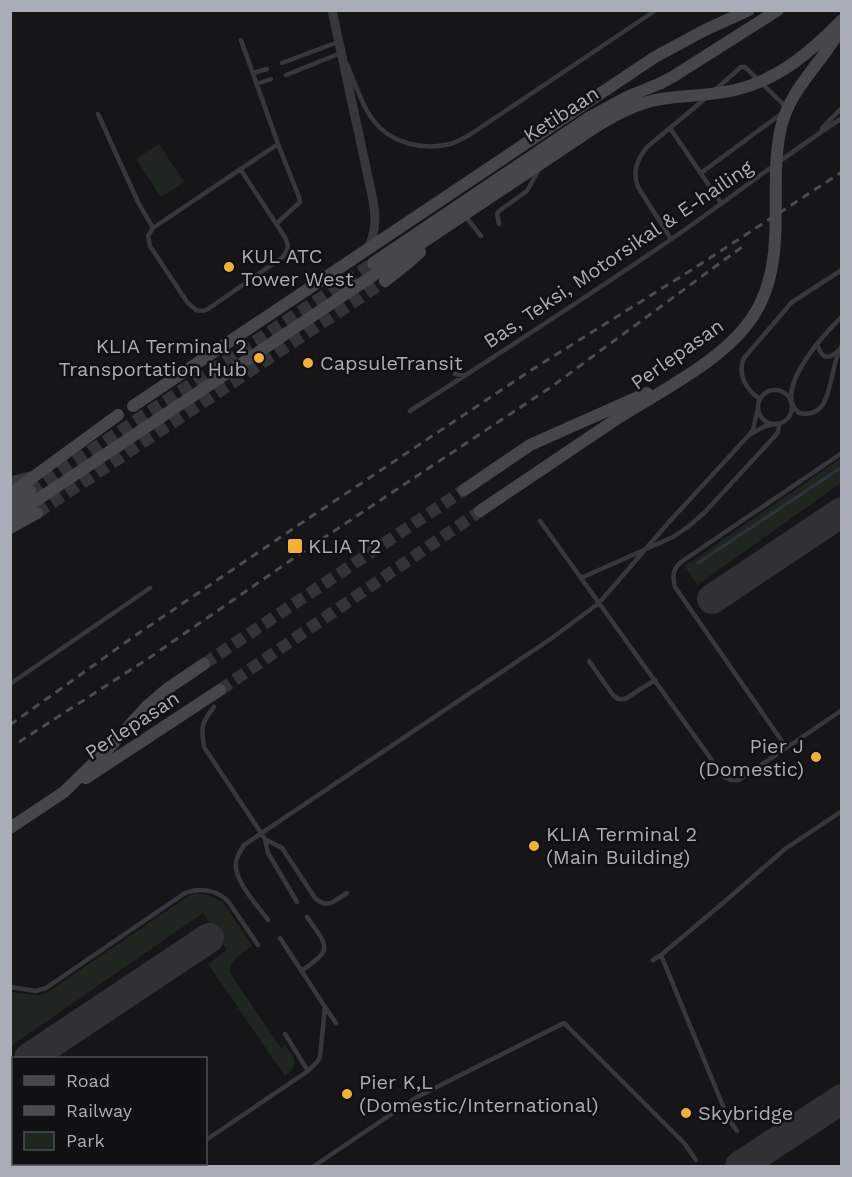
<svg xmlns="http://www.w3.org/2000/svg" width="852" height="1177" viewBox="0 0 852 1177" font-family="'Work Sans',sans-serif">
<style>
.green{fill:#1e261f}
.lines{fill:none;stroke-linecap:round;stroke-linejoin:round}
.stream{stroke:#2c353c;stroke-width:3}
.taxiway{stroke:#303135;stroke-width:30}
.secondary-tunnel{stroke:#333438;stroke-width:12;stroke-dasharray:12 6;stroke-linecap:butt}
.service{stroke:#37383d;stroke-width:4.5}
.minor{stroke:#37383d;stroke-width:9}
.secondary{stroke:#45474d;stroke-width:12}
.rail{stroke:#4a4c52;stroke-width:3;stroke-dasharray:8 6;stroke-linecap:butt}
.poi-dot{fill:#f2b134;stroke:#111113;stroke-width:2}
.labels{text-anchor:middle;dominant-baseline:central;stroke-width:5;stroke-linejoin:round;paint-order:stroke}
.street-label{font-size:20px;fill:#a8adb8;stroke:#111113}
.poi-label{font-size:20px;fill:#a8adb8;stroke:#111113;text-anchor:start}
</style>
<rect width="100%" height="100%" fill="#161618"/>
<path class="green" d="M159 144 184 182 161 197 136 159Z
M841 458V483L697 585 685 566Z
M195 893 209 895 223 902 252 946C242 953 230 959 230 973L281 1048 285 1045C295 1058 300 1065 285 1076L208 964 227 950 203 913 11 1046V992L38 995 45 994 187 897Z"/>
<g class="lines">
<path class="stream" d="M698 563 842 467"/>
<path class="taxiway" d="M712 599 842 512
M29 1058 209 938
M740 1166 842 1099"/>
<path class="secondary-tunnel" d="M30 491 373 263
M37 513 385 281
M204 664 464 490
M220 690 480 511"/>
<path class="service" d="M282 63 338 42
M347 64C354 81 362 106 373 120 390 143 422 151 450 144 457 142 464 138 471 134L656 10
M253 73 267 69
M286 75 341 53
M257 84 271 79
M715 90 741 67H745L784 105 785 108
M98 114 138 202 153 228 278 144 241 40
M670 128 721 203
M822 128 842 108
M701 173 781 114
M464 216 470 222 481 236
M277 223 300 202 299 197 278 144
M499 224 497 214 499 211 527 191 538 171
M153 228 148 236 150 246 187 302 196 310 203 311 208 309 283 257C288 250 289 247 286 239L241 170
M671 239 638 187C632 171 637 160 647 147L706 98
M842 317C824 333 772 391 799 413 825 418 827 395 832 377 834 366 837 355 842 345
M817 344C821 356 826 362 838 351
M455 374 465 376
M758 407a17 17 0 1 1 34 0a17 17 0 1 1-34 0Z
M760 399C746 390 737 374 744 358L792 302 842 270
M410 411C497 355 584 299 670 240 728 200 783 157 842 118
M757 412 753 430 749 435 765 426 771 425
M540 521 724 777 731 780H739L842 710
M581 578 673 537 689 526 706 511 774 437 778 432 779 424
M589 661 613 695 618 699H625L655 680
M10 684 150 588
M214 707C201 723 201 727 204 747L265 839 268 853 297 902
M786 747 675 587C672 576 673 569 681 562L842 453
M265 839 282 848 315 898C328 910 335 900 347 893
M268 920C258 906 233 880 236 862 237 856 241 850 244 845L552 638 599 603 669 522 749 435
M280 938 325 1007 320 1057 317 1062 308 1071 285 1034
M653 960 661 955
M301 971C334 949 328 947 307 917
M10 987 36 991 46 988 185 893C200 887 216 890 228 901L258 945
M325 1007 336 1023
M737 1131 728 1118 661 955 723 903 785 849 842 811
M206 1140 308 1071
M166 1166 171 1164
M314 1166 417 1097 564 1023 685 1144 696 1160"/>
<path class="minor" d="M332 10 373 200C376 218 376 232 368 248
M10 481 30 476"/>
<path class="secondary" d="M373 263 590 117 627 97 661 83 674 76 778 10
M385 281 409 262 420 252
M133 406 655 57 705 30 749 10
M464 490 530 445 647 393
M10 494 118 415
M10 504 30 491
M480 511C525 481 570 450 615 420 663 389 737 355 761 302 786 249 769 187 780 132 788 89 822 64 842 27
M10 518 597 126C617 114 637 103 661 99 685 95 710 96 735 90 778 80 811 52 842 20
M10 528 37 513
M86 778 220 690
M10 828 64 792 108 749 147 706 167 689 204 664"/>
<path class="rail" d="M10 725 136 635 297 526 533 369 693 269 842 172
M19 742 149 658 310 547 551 387 742 247"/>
</g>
<g class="poi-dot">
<circle cx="229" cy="267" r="6"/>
<circle cx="259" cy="358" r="6"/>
<circle cx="308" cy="363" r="6"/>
<rect x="287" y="538" width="16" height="16" rx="3"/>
<circle cx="816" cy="757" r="6"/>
<circle cx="534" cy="846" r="6"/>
<circle cx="347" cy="1094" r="6"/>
<circle cx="686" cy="1113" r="6"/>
</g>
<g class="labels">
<g class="street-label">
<text transform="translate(561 114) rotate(-33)">Ketibaan</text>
<text transform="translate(618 254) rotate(-34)">Bas, Teksi, Motorsikal &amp; E-hailing</text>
<text transform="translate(677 354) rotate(-35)">Perlepasan</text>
<text transform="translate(132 725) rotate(-33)">Perlepasan</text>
</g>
<g class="poi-label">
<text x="241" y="256">KUL ATC<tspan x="241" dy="23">Tower West</tspan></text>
<text x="247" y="346" text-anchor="end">KLIA Terminal 2<tspan x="247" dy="23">Transportation Hub</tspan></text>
<text x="320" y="363">CapsuleTransit</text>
<text x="308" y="546">KLIA T2</text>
<text x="804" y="746" text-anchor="end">Pier J<tspan x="804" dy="23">(Domestic)</tspan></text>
<text x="546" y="834">KLIA Terminal 2<tspan x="546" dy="23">(Main Building)</tspan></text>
<text x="359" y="1082">Pier K,L<tspan x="359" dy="23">(Domestic/International)</tspan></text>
<text x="698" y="1113">Skybridge</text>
</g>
</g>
<rect width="852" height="1177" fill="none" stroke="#a8adb8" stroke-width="24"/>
<rect x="12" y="1057" width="195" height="108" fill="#111113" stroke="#4d4f55" stroke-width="1.5"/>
<rect x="24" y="1076" width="30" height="9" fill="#45474d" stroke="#4d4f55" stroke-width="1.5"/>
<text x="66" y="1087" font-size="18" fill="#a8adb8">Road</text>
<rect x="24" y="1106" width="30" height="9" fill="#4a4c52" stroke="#4d4f55" stroke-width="1.5"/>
<text x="66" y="1117" font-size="18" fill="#a8adb8">Railway</text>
<rect x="24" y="1132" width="30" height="18" fill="#1e261f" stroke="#4d4f55" stroke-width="1.5"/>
<text x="66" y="1147" font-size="18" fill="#a8adb8">Park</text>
</svg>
